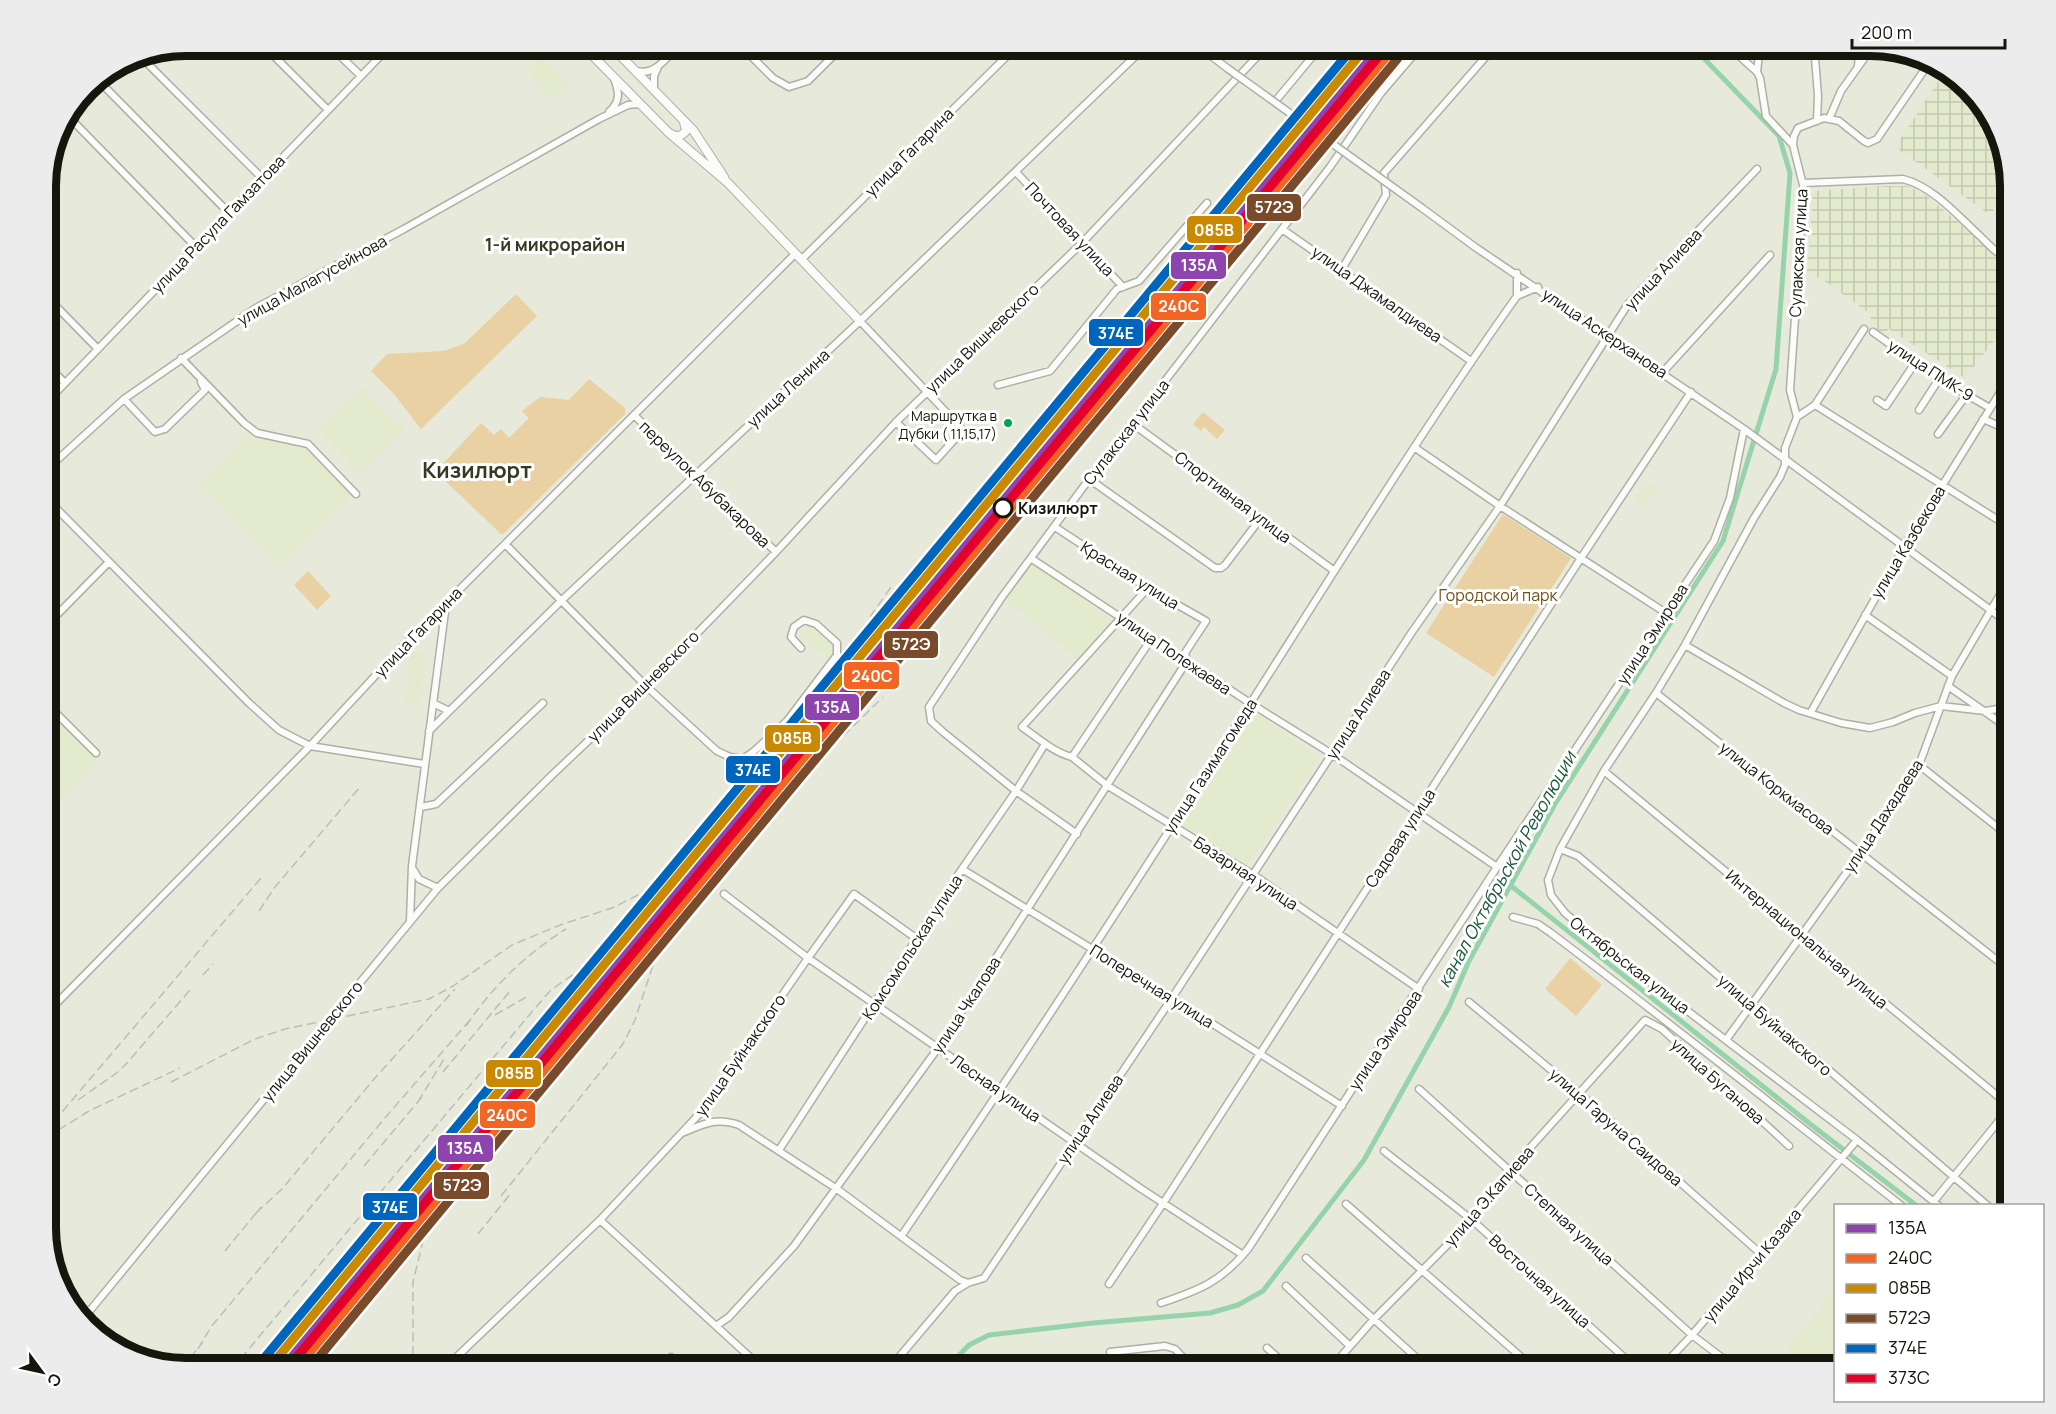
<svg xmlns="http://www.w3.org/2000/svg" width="2056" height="1414" viewBox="0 0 2056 1414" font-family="Manrope,sans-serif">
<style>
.built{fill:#e4eace}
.industrial{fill:url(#industrial-grid)}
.park{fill:#e9d1a4}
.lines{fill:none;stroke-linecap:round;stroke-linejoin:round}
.canal{stroke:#96d3ab;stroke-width:5}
.minor-casing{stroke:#adb0a4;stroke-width:9}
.major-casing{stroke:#adb0a4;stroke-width:10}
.minor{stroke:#fbfcf9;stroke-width:6}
.major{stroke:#fbfcf9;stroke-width:8}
.rail{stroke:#bcbdb9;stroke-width:1.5;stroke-dasharray:9 4.5;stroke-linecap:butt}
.minor-bridge-casing{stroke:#adb0a4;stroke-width:9;stroke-linecap:butt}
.minor-bridge{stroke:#fbfcf9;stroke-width:6}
.rail-1-casing{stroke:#fff;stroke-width:14}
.rail-2-casing{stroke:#fff;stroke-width:14}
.rail-3-casing{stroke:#fff;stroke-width:14}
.rail-4-casing{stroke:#fff;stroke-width:14}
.rail-5-casing{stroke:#fff;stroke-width:14}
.rail-6-casing{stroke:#fff;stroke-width:14}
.rail-1{stroke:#8e44ad;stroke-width:9}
.rail-2{stroke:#f26522;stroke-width:9}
.rail-3{stroke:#ca8902;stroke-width:9}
.rail-4{stroke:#7a4b2a;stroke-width:9}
.rail-5{stroke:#0065bd;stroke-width:9}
.rail-6{stroke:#e4002b;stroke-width:9}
.bus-dot{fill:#00a651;stroke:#fff;stroke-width:2}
.stop-dot{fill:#fff;stroke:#15170c;stroke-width:3}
.labels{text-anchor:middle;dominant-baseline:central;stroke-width:6;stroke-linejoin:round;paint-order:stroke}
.bus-label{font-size:14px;fill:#15170c;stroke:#fff;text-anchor:end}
.street-label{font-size:16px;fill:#15170c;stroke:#fff}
.stop-label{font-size:16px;font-weight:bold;fill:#15170c;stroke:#fff;text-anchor:start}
.park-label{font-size:16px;fill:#715016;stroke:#fff}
.neighbourhood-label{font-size:18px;font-weight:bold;fill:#353a21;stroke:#fff}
.water-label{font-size:18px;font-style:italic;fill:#175737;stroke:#fff}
.district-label{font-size:22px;font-weight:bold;fill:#353a21;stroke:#fff}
.rim{fill:none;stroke:#15170c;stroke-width:8}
.line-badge{stroke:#fff;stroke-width:2}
.badge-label{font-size:16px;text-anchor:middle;font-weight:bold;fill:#fff}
</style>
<defs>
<pattern id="industrial-grid" width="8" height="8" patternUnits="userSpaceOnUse" patternTransform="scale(1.5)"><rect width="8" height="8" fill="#e4eace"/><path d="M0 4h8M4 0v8" fill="none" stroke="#c3c8b0"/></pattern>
</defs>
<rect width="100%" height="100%" fill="#e7eada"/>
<path class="built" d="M542 57 569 85 553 101 527 71Z
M363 387 405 429 360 474 319 431Z
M249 433 306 449 352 495 281 566 199 483Z
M997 474 1005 480 1002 485 999 483 994 489 996 490 979 512 972 506 990 487Z
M1647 482 1657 489 1649 501 1646 500 1643 505 1635 500Z
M958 509 971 519 958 535 945 525Z
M1033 562 1114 622 1079 661 1005 600Z
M808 626 836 648 828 659 800 637Z
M410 652 425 653 421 704 405 703Z
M45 707 98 760 45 813Z
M1255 713 1320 757 1247 867 1182 824Z
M1835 1288V1369H1814L1786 1349Z"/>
<path class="industrial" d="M1947 68 1996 123 2011 185 1990 215 1895 147Z
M1885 186H1908L1924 194 2011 265V319L1965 378 1889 329 1884 334 1869 323 1872 315 1826 282 1807 272 1813 191Z"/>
<path class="park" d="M516 294 537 316 421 429 393 393 371 371 387 354 443 351 464 344Z
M589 379 625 408V414L502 535 440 476 437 470 481 423 494 435 501 429 509 438 529 418 522 411 540 397 569 400Z
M1203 412 1225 430 1217 439 1204 427 1201 431 1193 424Z
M1503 514 1571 558 1494 677 1426 633Z
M308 571 331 596 317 610 294 585Z
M1570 958 1602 985 1576 1016 1545 989Z"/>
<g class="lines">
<path class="canal" d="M1510 885 1814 1127 1917 1206
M946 1369 969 1345 989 1335 1093 1323 1210 1313 1238 1305 1263 1291 1364 1160 1449 1007 1469 961 1555 804 1723 541 1776 369 1790 173 1779 136 1691 45"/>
<defs>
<path id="minor" d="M263 45 328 110
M329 45 361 76
M740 45 773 78 789 87 808 81 844 45
M1197 45 1227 68
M1727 45 1757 72 1760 78 1766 116 1793 145
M1814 45 1818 96 1817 121
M138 54 262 178
M1858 66 1860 45
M637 71C655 76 667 57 679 45
M1757 72 1760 45
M97 79 229 213
M654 90V76L658 67
M1278 98 1322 45
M609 112C621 101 619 92 614 78
M67 115 196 247
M1829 119 1841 91 1873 46
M1016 172 1123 287
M1803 183 1903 179C1934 187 1958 216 1981 237 1990 246 1999 256 2011 260
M1422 208 1475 247 1744 429 2011 625
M1282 229 1471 361
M801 260 1018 45
M1342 269 1386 195 1384 173 1496 45
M1517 273V296
M45 295 98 349
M860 321 963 430 936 460 896 422
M1864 329 1815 405 1797 417 1785 448V465L1780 477 1754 518 1685 645 1656 693 1604 771 1560 849 1548 880 1551 895 1565 913 1626 964 1857 1140 1939 1206
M1873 332 1939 379 1990 408
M181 358 244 423 257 433 308 444 356 494
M45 363 65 383
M1663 372 1770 255
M998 385 1050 371 1117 289 1139 281 1207 203
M124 399 155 432 165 429 205 390 201 382
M1877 400 1886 406 1915 363
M45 404 391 45
M1815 405 2011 528
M1919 410 1939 379
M634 415 776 552
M1797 417 1790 390 1804 189 1793 145 1794 136 1798 128 1824 118 1839 121 1864 141 1868 143 1877 139 1929 63
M1983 419 2011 431
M1133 424 1333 570
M1938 434 1967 394
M1414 447 1500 506 1666 613
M45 471 124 399 256 308 404 229 599 119 628 105 639 104
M1089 479 1215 568H1221L1225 565 1261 518
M45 497 249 703 279 730 310 746 424 764
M505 544 646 686 717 751 730 757 743 759 753 752 787 721 837 655V643L816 624 804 620 794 627 791 637 801 648
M1032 559 1250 703 1332 754 1497 867
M1148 588 1022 727C1038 738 1053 752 1072 757L1152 638
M1865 615 1952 676
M45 627 109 562
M1685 645 1784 703 1799 710 1841 723 1870 728 1893 722 1915 713 1941 706 1985 711 2011 707
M1948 686 2011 730
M1656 693 2011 971
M45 702 96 753
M433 703 449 711
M1811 712 1904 547 2011 375
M429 731 562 600 860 321 1147 45
M1072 757 1108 786 1252 874 1419 989
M1919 765 2011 838
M1604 771 2011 1107
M421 807 436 804 543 703
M1077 834 1016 791 943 732 931 721 929 707 1002 597 1087 482 1330 167 1381 93 1422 45
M1560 849 1578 856 1988 1206
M413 869 419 879 438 888
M962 869 1172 998 1342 1106
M724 894 808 958 1140 1188 1243 1255
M1513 917 1538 924 1551 933C1669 1022 1785 1115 1902 1206
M410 921 412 866 446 604
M1469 1002 1579 1093 1761 1254
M45 1015 310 746 401 648 795 254
M1726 1040 1860 854 1919 765 1952 676 2011 576
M1419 1089 1692 1335 1737 1369
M682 1133C704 1124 715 1117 739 1125L837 1189 960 1280 968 1283 984 1278 1172 998 1412 632 1500 506 1628 304 1757 169
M779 1150 962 869 1016 791 1045 744
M1384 1151 1472 1220 1637 1369
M1934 1201 2011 1106
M1346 1204 1535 1369
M600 1220 763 1369
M902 1235C1021 1061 1135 885 1248 707 1336 569 1422 430 1517 296L1538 287
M1306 1258 1429 1369
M1109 1284 1164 1202 1581 558 1691 392
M1286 1286 1350 1346
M1161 1303C1200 1290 1222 1281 1248 1249L1497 867 1714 541 1730 498 1744 429
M83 1319 438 888 549 778 646 686 776 552 896 422 1082 243 1268 45
M716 1326 729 1317 794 1246 938 1048 1187 661 1185 653 1206 621 1148 588 1055 527
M1267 1348 1291 1369
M1110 1352 1165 1346 1175 1349 1194 1369
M671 1357 686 1369
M444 1369 600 1220 703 1110 808 958 854 894 917 939
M889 1369 955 1291 968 1283
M1330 1369 1374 1319 1472 1220 1510 1170 1645 1020 1662 1029 1789 1146
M1660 1369 1692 1335 1857 1140"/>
<path id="major" d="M582 45 669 133 728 183 860 321
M610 45 693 130 724 177
M671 134C677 137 681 137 686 131L684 122"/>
</defs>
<use href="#minor" class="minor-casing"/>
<use href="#major" class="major-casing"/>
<use href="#minor" class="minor"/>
<use href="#major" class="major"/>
<path class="rail" d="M870 617 891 587
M833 683 883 612
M259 911 275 887 360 787
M649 918 693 865
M203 975 213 964
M495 1015 528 996
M466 1026C492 987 526 954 566 929
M443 1072 510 991
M171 1082 255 1039 285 1029 429 999 453 986 512 945 560 925 612 908 650 889 693 858 728 821
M78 1100 118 1072 127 1063 190 990
M418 1102 444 1059
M45 1132 261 878
M47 1137 89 1111 180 1068
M364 1166 422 1097
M501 1196 623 1044 635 1020 658 950 671 926 770 804 792 781 828 751 883 697
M256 1213 282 1189 375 1078 455 989
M478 1234 512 1192
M225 1251 261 1207
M198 1349 211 1327 384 1119 470 1020
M413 1355V1282L424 1237 459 1189 599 1017 650 961
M182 1368 203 1342
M232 1369 536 1007 551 990 571 976 634 938 660 914
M300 1369 440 1200"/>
<defs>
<path id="minor-bridge" d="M1227 68 1422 208"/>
</defs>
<use href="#minor-bridge" class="minor-bridge-casing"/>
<use href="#minor-bridge" class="minor-bridge"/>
<defs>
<path id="rail-1" d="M282 1369 1382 45"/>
<path id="rail-2" d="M296 1369 1390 52"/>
<path id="rail-3" d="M274 1362 1368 45"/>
<path id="rail-4" d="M309 1369 1398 58"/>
<path id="rail-5" d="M266 1356 1355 45"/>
<path id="rail-6" d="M287 1369 1388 45"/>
</defs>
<use href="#rail-1" class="rail-1-casing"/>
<use href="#rail-2" class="rail-2-casing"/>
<use href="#rail-3" class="rail-3-casing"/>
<use href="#rail-4" class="rail-4-casing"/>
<use href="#rail-5" class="rail-5-casing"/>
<use href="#rail-6" class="rail-6-casing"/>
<use href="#rail-1" class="rail-1"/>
<use href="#rail-2" class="rail-2"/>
<use href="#rail-3" class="rail-3"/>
<use href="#rail-4" class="rail-4"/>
<use href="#rail-5" class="rail-5"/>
<use href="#rail-6" class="rail-6"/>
</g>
<circle class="bus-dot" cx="1008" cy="423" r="5"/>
<circle class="stop-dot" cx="1003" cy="508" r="9"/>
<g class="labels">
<g class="bus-label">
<text x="997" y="415">Маршрутка в<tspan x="997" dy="18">Дубки ( 11,15,17)</tspan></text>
</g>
<g class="street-label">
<text transform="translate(909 152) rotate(-45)">улица Гагарина</text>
<text transform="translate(218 224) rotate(-46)">улица Расула Гамзатова</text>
<text transform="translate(1070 229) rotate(47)">Почтовая улица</text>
<text transform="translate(1798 253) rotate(-87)">Сулакская улица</text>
<text transform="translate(1663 269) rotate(-47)">улица Алиева</text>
<text transform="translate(312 280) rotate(-29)">улица Малагусейнова</text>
<text transform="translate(1377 294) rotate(35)">улица Джамалдиева</text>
<text transform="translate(1605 333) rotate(34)">улица Аскерханова</text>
<text transform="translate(982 338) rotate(-44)">улица Вишневского</text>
<text transform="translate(1931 370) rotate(33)">улица ПМК-9</text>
<text transform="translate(788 388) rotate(-43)">улица Ленина</text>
<text transform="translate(1126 432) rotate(-52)">Сулакская улица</text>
<text transform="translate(705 484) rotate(44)">переулок Абубакарова</text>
<text transform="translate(1233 497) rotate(37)">Спортивная улица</text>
<text transform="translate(1908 542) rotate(-59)">улица Казбекова</text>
<text transform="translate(1130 575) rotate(32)">Красная улица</text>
<text transform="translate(418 632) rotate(-46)">улица Гагарина</text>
<text transform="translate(1652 634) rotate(-57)">улица Эмирова</text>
<text transform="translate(1174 653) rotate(34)">улица Полежаева</text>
<text transform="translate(643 686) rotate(-45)">улица Вишневского</text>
<text transform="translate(1358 714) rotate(-57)">улица Алиева</text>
<text transform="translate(1210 766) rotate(-57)">улица Газимагомеда</text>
<text transform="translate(1777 788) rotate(38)">улица Коркмасова</text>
<text transform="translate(1883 816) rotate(-57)">улица Дахадаева</text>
<text transform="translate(1400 838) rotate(-57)">Садовая улица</text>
<text transform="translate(1246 873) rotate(33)">Базарная улица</text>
<text transform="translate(1807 939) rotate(40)">Интернациональная улица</text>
<text transform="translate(912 947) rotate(-57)">Комсомольская улица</text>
<text transform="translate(1630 965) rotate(38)">Октябрьская улица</text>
<text transform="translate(1152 986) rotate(32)">Поперечная улица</text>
<text transform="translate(966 1005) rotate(-57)">улица Чкалова</text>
<text transform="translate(1775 1025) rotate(41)">улица Буйнакского</text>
<text transform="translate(1385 1040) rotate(-56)">улица Эмирова</text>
<text transform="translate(312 1041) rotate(-51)">улица Вишневского</text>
<text transform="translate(740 1055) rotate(-55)">улица Буйнакского</text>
<text transform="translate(1718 1081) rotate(42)">улица Буганова</text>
<text transform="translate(996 1088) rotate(35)">Лесная улица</text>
<text transform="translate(1090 1119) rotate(-56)">улица Алиева</text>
<text transform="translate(1616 1127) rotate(41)">улица Гаруна Саидова</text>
<text transform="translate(1489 1196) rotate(-49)">улица Э.Капиева</text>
<text transform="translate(1569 1224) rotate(42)">Степная улица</text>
<text transform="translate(1752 1265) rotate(-50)">улица Ирчи Казака</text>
<text transform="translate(1540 1281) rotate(42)">Восточная улица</text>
</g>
<g class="stop-label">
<text x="1018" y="508">Кизилюрт</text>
</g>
<g class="park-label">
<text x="1498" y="595">Городской парк</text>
</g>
<g class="neighbourhood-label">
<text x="555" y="244">1-й микрорайон</text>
</g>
<g class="water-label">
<text transform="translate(1506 869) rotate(-61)">канал Октябрьской Революции</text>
</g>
<g class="district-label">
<text x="477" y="470">Кизилюрт</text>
</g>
</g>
<path d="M0 0H2056V1414H0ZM186 56H1870A130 130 0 0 1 2000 186V1228A130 130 0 0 1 1870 1358H186A130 130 0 0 1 56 1228V186A130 130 0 0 1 186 56Z" fill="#ececec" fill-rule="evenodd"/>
<path class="rim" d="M186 56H1870A130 130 0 0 1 2000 186V1228A130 130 0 0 1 1870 1358H186A130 130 0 0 1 56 1228V186A130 130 0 0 1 186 56Z"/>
<g class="line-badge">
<rect x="1246" y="193" width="56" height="29" rx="6" fill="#7a4b2a"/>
<rect x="1186" y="215" width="57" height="29" rx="6" fill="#ca8902"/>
<rect x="1170" y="251" width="57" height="29" rx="6" fill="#8e44ad"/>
<rect x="1150" y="292" width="57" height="29" rx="6" fill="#f26522"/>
<rect x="1088" y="318" width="56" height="29" rx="6" fill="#0065bd"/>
<rect x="883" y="630" width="56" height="29" rx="6" fill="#7a4b2a"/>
<rect x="843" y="661" width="57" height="29" rx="6" fill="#f26522"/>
<rect x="804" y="693" width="56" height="28" rx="6" fill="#8e44ad"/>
<rect x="764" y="724" width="57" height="29" rx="6" fill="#ca8902"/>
<rect x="725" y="755" width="56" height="29" rx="6" fill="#0065bd"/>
<rect x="485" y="1059" width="57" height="29" rx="6" fill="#ca8902"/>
<rect x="479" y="1100" width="57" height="29" rx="6" fill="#f26522"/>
<rect x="437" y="1134" width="57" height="29" rx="6" fill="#8e44ad"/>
<rect x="433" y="1171" width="57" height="29" rx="6" fill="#7a4b2a"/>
<rect x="362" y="1192" width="56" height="29" rx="6" fill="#0065bd"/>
</g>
<g class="badge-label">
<text x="1274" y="213">572Э</text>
<text x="1214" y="236">085В</text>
<text x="1199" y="271">135А</text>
<text x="1179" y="312">240С</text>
<text x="1116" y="339">374Е</text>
<text x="911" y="650">572Э</text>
<text x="872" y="682">240С</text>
<text x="832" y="713">135А</text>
<text x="792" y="744">085В</text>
<text x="753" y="776">374Е</text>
<text x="514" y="1079">085В</text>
<text x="507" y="1121">240С</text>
<text x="465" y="1154">135А</text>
<text x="462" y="1191">572Э</text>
<text x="390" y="1213">374Е</text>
</g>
<rect x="1834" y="1204" width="210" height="198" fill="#ffffff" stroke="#a1a29e" stroke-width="1.5"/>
<rect x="1846" y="1224" width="30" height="9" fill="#8e44ad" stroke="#a1a29e" stroke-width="1.5"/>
<text x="1888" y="1234" font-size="18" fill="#15170c">135А</text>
<rect x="1846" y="1254" width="30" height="9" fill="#f26522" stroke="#a1a29e" stroke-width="1.5"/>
<text x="1888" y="1264" font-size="18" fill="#15170c">240С</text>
<rect x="1846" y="1284" width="30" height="9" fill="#ca8902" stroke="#a1a29e" stroke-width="1.5"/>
<text x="1888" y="1294" font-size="18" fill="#15170c">085В</text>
<rect x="1846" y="1314" width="30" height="9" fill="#7a4b2a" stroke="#a1a29e" stroke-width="1.5"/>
<text x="1888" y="1324" font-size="18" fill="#15170c">572Э</text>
<rect x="1846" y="1344" width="30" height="9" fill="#0065bd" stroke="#a1a29e" stroke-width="1.5"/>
<text x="1888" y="1354" font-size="18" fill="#15170c">374Е</text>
<rect x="1846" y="1374" width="30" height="9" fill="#e4002b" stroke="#a1a29e" stroke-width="1.5"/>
<text x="1888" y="1384" font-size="18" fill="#15170c">373C</text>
<g transform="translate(42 1372) rotate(123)" stroke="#ffffff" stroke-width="4.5" paint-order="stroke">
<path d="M0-4.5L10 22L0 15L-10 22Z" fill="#15170c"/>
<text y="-9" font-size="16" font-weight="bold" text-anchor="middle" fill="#15170c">С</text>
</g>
<path d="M1852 39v9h153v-9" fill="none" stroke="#15170c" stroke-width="3"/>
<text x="1861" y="39" font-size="18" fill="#15170c" stroke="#ffffff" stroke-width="4.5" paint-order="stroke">200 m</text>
</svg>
